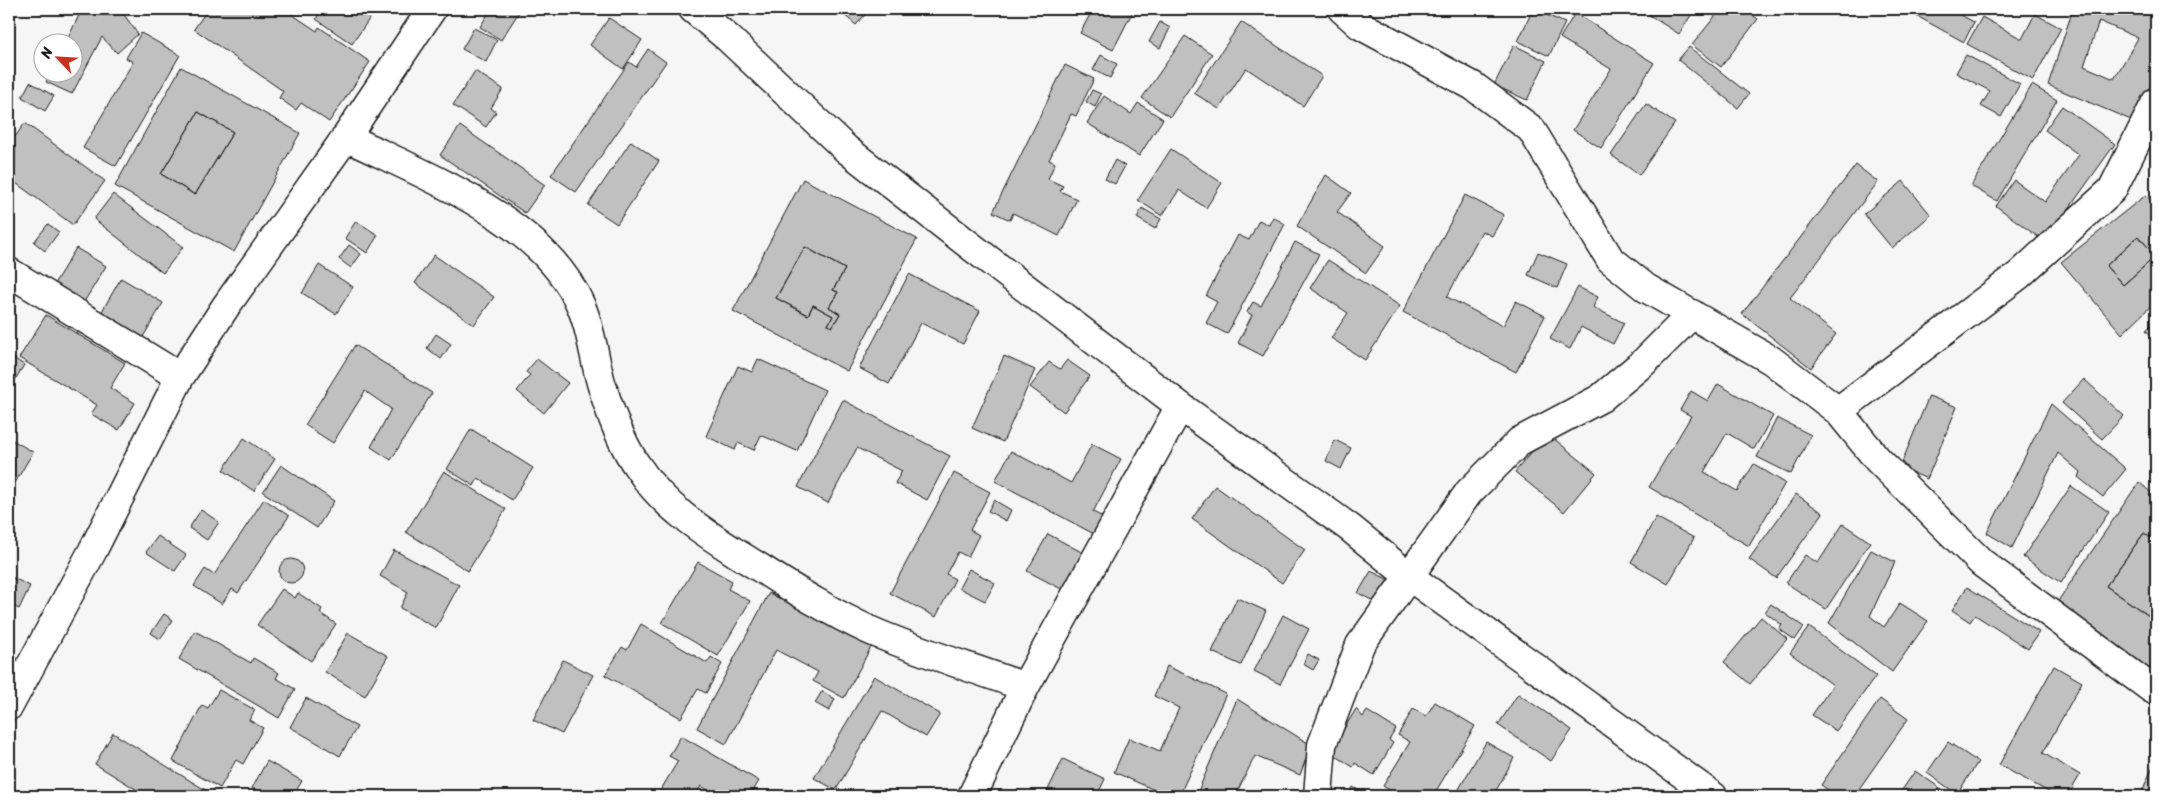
<svg xmlns="http://www.w3.org/2000/svg" width="2165" height="805" viewBox="0 0 2165 805" font-family="Sriracha,sans-serif">
<style>
.building{fill:#c0c0c0;stroke:#1c1c1c;fill-rule:evenodd}
.lines{fill:none;stroke-linecap:round;stroke-linejoin:round}
.minor-casing{stroke:#1c1c1c;stroke-width:31}
.minor{stroke:#fff;stroke-width:28}
</style>
<rect width="100%" height="100%" fill="#f6f6f6"/>
<filter id="ink" filterUnits="userSpaceOnUse"><feTurbulence type="fractalNoise" baseFrequency=".02" numOctaves="2"/><feDisplacementMap in="SourceGraphic" scale="10" xChannelSelector="R" yChannelSelector="G"/><feConvolveMatrix kernelMatrix="1 2 1 2 8 2 1 2 1" color-interpolation-filters="sRGB"/></filter>
<g filter="url(#ink)">
<path class="building" d="M82 9H120L138 34 117 53 102 37 72 94 46 82 51 72H72V42H66Z
M208 9H284L317 31 319 27 370 62 329 122 301 103 296 110 279 98 283 91 194 29Z
M322 9H376L352 44 316 19Z
M491 9H521L501 40 480 27Z
M837 9H870L856 25Z
M1093 9H1134L1113 50 1080 33Z
M1533 9 1565 23 1549 56 1518 41Z
M1653 9H1695L1679 34 1649 15Z
M1721 9H1744L1758 19 1721 67 1692 45Z
M1904 9H1949L1974 22 1964 42Z
M2073 9H2150L2156 11V77L2131 120 2048 85ZM2099 21 2138 38 2114 79 2084 66Z
M1575 13 1654 63 1601 148 1573 130 1611 69 1560 38Z
M2035 14 2061 28 2033 80 1967 44 1982 17 2022 39Z
M609 18 642 40 623 69 590 45Z
M1160 22 1170 28 1160 48 1149 42Z
M1241 22 1322 76 1303 106 1246 68 1219 109 1194 93Z
M474 28 497 40 486 62 462 49Z
M141 33 180 55 116 166 83 148 133 62 126 58Z
M1185 36 1212 54 1170 117 1142 98Z
M1514 45 1546 61 1527 100 1494 85Z
M1689 47 1749 94 1738 108 1678 60Z
M648 49 666 62 576 192 551 175 629 62 636 67Z
M1101 55 1117 64 1110 78 1093 70Z
M1966 55 2020 84 2001 117 1981 106 1990 91 1956 73Z
M1065 65 1094 79 1076 116 1071 114 1049 160 1055 163 1048 179 1063 186 1060 191 1077 199 1059 236 1013 213 1010 220 993 212Z
M181 67 300 133 234 252 115 186ZM198 112 233 132 195 195 161 174Z
M475 71 503 89 491 108 496 112 486 127 453 105Z
M30 82 54 96 45 111 22 97Z
M2032 85 2057 100 1997 201 1971 186Z
M1092 90 1101 94 1095 107 1086 102Z
M1104 96 1131 114 1138 103 1163 119 1139 156 1087 123Z
M1646 104 1675 123 1639 175 1611 155Z
M2062 106 2115 144 2045 242 1996 206 2014 180 2045 202 2079 155 2045 130Z
M198 112 233 132 195 195 161 174Z
M25 123 105 181 73 225 9 178V145Z
M460 126 545 185 525 213 440 155Z
M631 141 659 161 617 224 588 205Z
M1171 149 1222 183 1206 208 1179 190 1162 216 1138 200Z
M1115 160 1125 166 1115 184 1105 179Z
M1856 165 1878 182 1790 298 1836 334 1811 368 1742 314Z
M1326 175 1351 193 1337 212 1385 246 1366 273 1297 226Z
M803 179 917 239 847 371 733 311ZM805 247 845 269 833 290 838 292 829 307 840 314 832 327 828 325 833 316 813 305 808 315 776 298Z
M1903 181 1931 215 1892 248 1864 214Z
M113 194 183 247 163 273 94 219Z
M1465 195 1504 215 1492 236 1482 231 1447 297 1503 326 1516 301 1545 316 1516 372 1403 312Z
M2146 195 2156 206V301L2122 334 2061 262ZM2138 236 2156 256 2123 285 2106 266Z
M1142 208 1161 219 1155 229 1137 218Z
M1273 217 1285 224 1227 334 1206 323 1217 302 1206 296 1238 235 1249 240 1259 220 1269 225Z
M356 221 378 235 367 253 345 238Z
M48 224 59 232 45 251 34 242Z
M2138 236 2156 256 2123 285 2106 266Z
M1295 242 1319 254 1263 356 1238 343 1252 315 1247 312 1253 302 1261 306Z
M349 245 361 254 351 268 339 259Z
M805 247 845 269 833 290 838 292 829 307 840 314 832 327 828 325 833 316 813 305 808 315 776 298Z
M76 248 106 266 84 302 54 284Z
M1538 252 1567 264 1557 288 1528 275Z
M434 255 494 297 474 325 415 283Z
M1328 260 1400 306 1365 360 1331 338 1348 313 1310 288Z
M319 265 353 287 336 314 302 293Z
M909 274 980 311 963 344 921 323 889 384 859 368Z
M121 278 163 303 143 337 101 313Z
M1578 287 1598 297 1593 307 1624 323 1613 344 1581 327 1570 349 1550 339Z
M46 315 125 363 110 388 135 403 119 430 91 414 97 405 19 358Z
M2156 321V342L2146 330Z
M436 334 451 344 441 359 427 348Z
M355 345 432 393 391 460 371 447 391 409 365 391 333 443 305 425Z
M9 355 24 365 9 390Z
M1004 356 1035 370 1003 442 972 428Z
M537 359 568 383 544 413 517 391 530 375 526 372Z
M758 359 825 390 797 451 761 435 754 450 738 443 735 450 706 436 738 366 752 372Z
M1067 360 1090 376 1064 412 1030 387 1049 362 1060 369Z
M2084 379 2124 416 2102 439 2062 403Z
M1718 384 1773 416 1754 449 1727 433 1704 472 1737 491 1754 464 1785 483 1749 546 1649 487 1691 416 1680 410 1691 391 1708 401Z
M1929 396 1957 407 1927 479 1900 467Z
M843 400 950 456 927 500 895 483 902 471 857 448 828 503 798 487Z
M2051 404 2126 469 2103 497 2078 477 2080 472 2058 453 2012 548 1987 533Z
M1777 418 1811 435 1791 474 1757 457Z
M471 429 533 468 512 500 478 478 474 486 447 469Z
M1547 433 1596 473 1564 512 1515 472Z
M9 438 33 452 15 483 9 480Z
M244 438 275 459 254 491 223 470Z
M1335 440 1351 448 1341 469 1326 461Z
M1092 444 1121 459 1093 512 1103 517 1094 534 995 481 1011 451 1071 483Z
M281 465 334 501 317 528 263 492Z
M444 471 506 509 468 571 406 532Z
M954 473 990 492 970 530 979 535 968 557 958 552 946 574 955 579 936 617 890 593Z
M2139 482 2156 497V542L2144 533 2106 586 2149 616 2156 605V660L2150 669 2058 601Z
M1215 486 1305 550 1282 583 1192 519Z
M2071 486 2109 512 2061 583 2023 557Z
M1796 494 1823 513 1776 578 1749 559Z
M264 499 289 516 238 593 232 589 222 604 194 586 205 569 214 575Z
M994 500 1011 510 1006 521 988 511Z
M201 510 219 522 207 540 189 528Z
M1656 517 1694 538 1668 584 1631 562Z
M1843 524 1870 542 1826 609 1786 583 1805 555 1818 563Z
M2144 533 2156 542V605L2149 616 2106 586Z
M1048 534 1087 555 1067 592 1027 571Z
M158 536 186 555 175 571 146 552Z
M394 550 459 585 436 628 400 608 408 592 380 576Z
M1871 550 1895 562 1870 616 1884 627 1900 603 1928 621 1892 672 1829 623Z
M279 571a12 12 0 1 1 24 0a12 12 0 1 1-24 0Z
M698 562 732 581 728 589 750 601 718 656 662 623Z
M969 569 995 583 985 601 959 588Z
M1371 571 1395 583 1383 606 1358 593Z
M9 576 30 586 19 609 9 604Z
M1967 587 2039 632 2028 649 1975 615 1970 622 1952 610Z
M282 589 295 598 298 593 322 609 320 613 336 624 311 661 257 625Z
M769 593 871 647 844 698 813 681 818 672 776 650 726 744 697 728Z
M1237 598 1266 611 1241 665 1212 652Z
M1771 604 1804 627 1795 640 1779 629 1782 625 1765 612Z
M164 614 173 620 160 639 151 633Z
M1283 615 1309 629 1280 684 1254 671Z
M1761 617 1787 639 1750 684 1724 662Z
M641 624 707 663 711 657 722 664 706 693 698 689 681 718 605 675 622 647 627 650Z
M1809 627 1876 676 1836 731 1812 715 1833 685 1790 653Z
M195 631 251 663 253 658 279 673 276 678 295 689 279 718 179 659Z
M348 633 388 656 365 696 325 672Z
M1308 654 1319 660 1313 670 1303 664Z
M563 660 593 675 562 734 533 720Z
M1167 666 1226 694 1179 796H1168L1114 772 1129 738 1160 751 1179 708 1154 696Z
M2054 666 2082 682 2043 753 2080 775 2068 796H2056L1999 765Z
M874 676 940 714 926 737 882 711 836 790 814 778Z
M219 690 255 710 249 720 263 728 243 764 236 760 220 788 173 761 202 705 208 708Z
M822 691 835 699 829 711 815 703Z
M1518 694 1572 730 1551 761 1498 725Z
M306 698 357 727 340 756 290 727Z
M1237 699 1311 745 1300 775 1255 756 1236 794 1241 796H1196Z
M1880 699 1908 719 1854 796H1837L1821 785Z
M1435 702 1475 726 1433 796H1399L1383 786 1410 742 1398 735 1413 709 1426 716Z
M1356 709 1363 717 1367 711 1396 729 1389 740 1393 743 1374 775 1355 763 1353 767 1330 752Z
M113 733 215 796H147L95 764Z
M681 736 759 781 750 796H718L701 786 695 796H657L678 761 669 756Z
M1486 742 1514 758 1493 796H1455Z
M1948 742 1978 762 1957 794 1927 773Z
M1063 759 1105 779 1097 796H1045Z
M2156 759V796H2140Z
M267 761 302 781 293 796H267L252 788Z
M1915 771 1952 796H1898Z
M1353 787 1368 796H1348Z
M1810 789 1822 796H1805Z"/>
<g class="lines">
<defs>
<path id="minor" d="M693 9 728 38 846 149 968 244 1180 406 1350 528 1410 577 1713 796
M1342 9 1360 25 1473 86 1531 129 1610 259 1646 288 1771 360 1838 411 1878 460 1982 563 2152 689
M346 137C425 176 544 220 581 306 592 331 594 360 602 386 611 415 622 446 640 470 665 508 704 532 741 556 783 582 825 610 869 630 919 652 974 668 1025 687
M9 272 180 377
M1838 411 2019 275 2112 190 2156 102
M9 706 93 550 180 377 226 306 346 137 432 9
M972 796 1025 687 1180 406
M1318 796 1322 745 1360 645 1469 492 1520 441 1601 398 1644 362 1692 314"/>
</defs>
<use href="#minor" class="minor-casing"/>
<use href="#minor" class="minor"/>
</g>
</g>
<rect width="2165" height="805" fill="none" stroke="#fff" stroke-width="30"/>
<rect x="15" y="15" width="2135" height="775" fill="none" stroke="#1c1c1c" stroke-width="2" filter="url(#ink)"/>
<g transform="translate(58 58) rotate(295)"><circle r="24" fill="#ffffff" stroke="#a4a4a4"/>
<path d="M0-4L9 19L0 12L-9 19Z" fill="#c8321e"/>
<text y="-8" font-size="14" font-weight="bold" text-anchor="middle" fill="#1c1c1c">N</text>
</g>
</svg>
